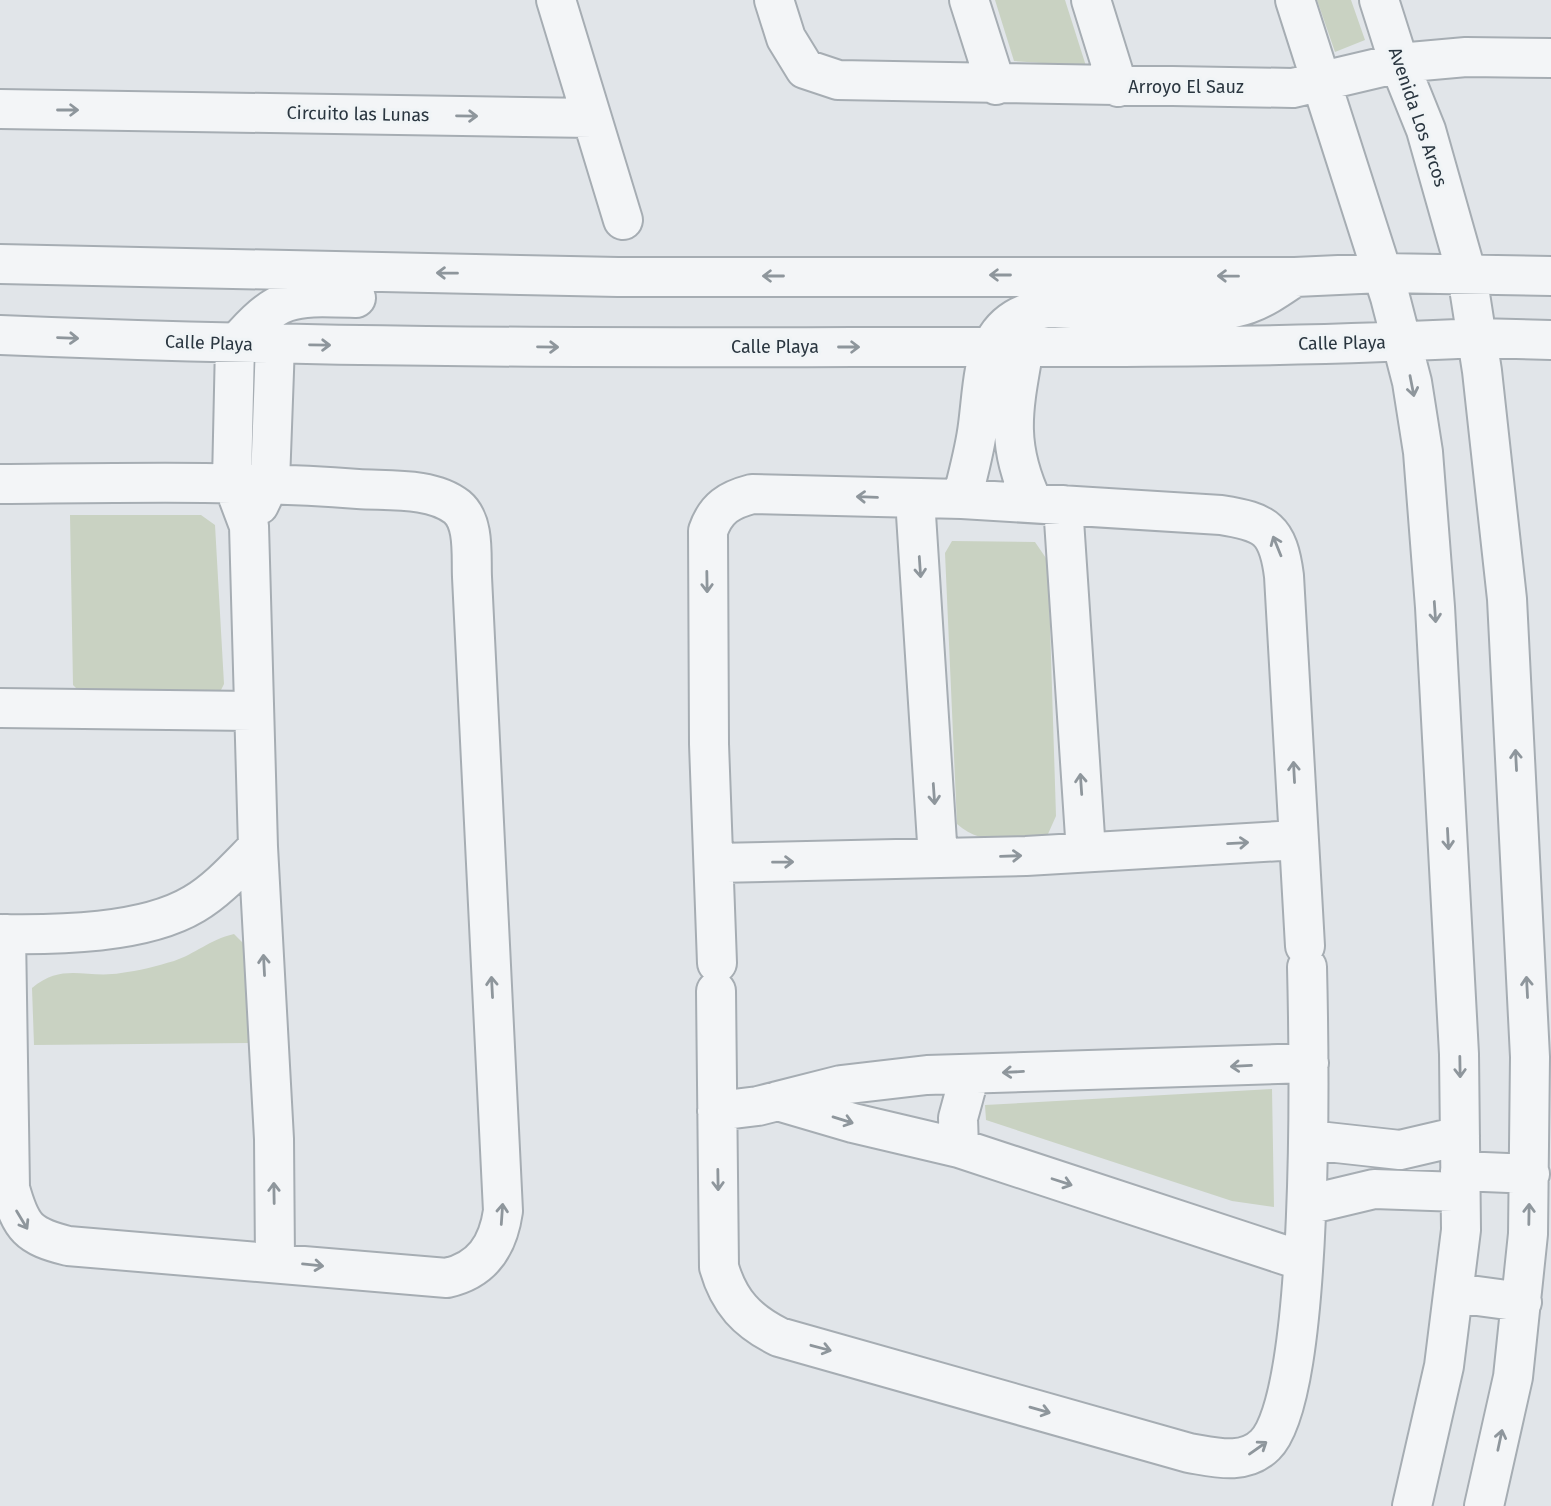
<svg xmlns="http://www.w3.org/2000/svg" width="1551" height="1506" viewBox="0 0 1551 1506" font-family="'Fira Sans',sans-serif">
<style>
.green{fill:#c9d2c2}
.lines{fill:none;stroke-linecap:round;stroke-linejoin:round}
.minor-casing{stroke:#a6adb3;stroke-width:42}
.minor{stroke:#f3f5f7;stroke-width:38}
.oneway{stroke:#8e969c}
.labels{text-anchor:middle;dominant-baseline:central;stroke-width:6;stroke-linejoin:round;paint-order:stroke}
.street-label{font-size:18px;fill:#2a3640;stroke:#f0f4f6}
</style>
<rect width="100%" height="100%" fill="#e1e5e9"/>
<path class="green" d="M995 0H1065L1086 66 1014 61Z
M1317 0H1351L1365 40 1335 52Z
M70 515H201L215 525 224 684 218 696 81 693 73 685Z
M952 541 1035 542 1048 561 1056 816 1048 834C1015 839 985 848 957 824L945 553Z
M234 934 248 948 251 986 249 1043 34 1045 32 988C63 962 86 979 121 973 138 971 157 966 174 961 195 954 209 940 234 934Z
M1272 1089 1274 1207 1232 1201 986 1120 985 1105Z"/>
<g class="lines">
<defs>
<path id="minor" d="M556 0 623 220
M774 0 786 38 805 69 838 80 1293 88 1399 63 1466 57 1551 58
M969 0 996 85
M1091 0 1118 87
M1295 0 1390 297 1412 382 1423 452 1435 607 1459 1054 1461 1230 1444 1366 1412 1506
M1379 0 1399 63 1426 130 1467 275 1482 371 1507 599 1530 1057 1528 1234 1513 1377 1484 1506
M0 109 592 118
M0 264 618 277H1295L1382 273 1551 276
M0 335C284 347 569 348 853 347 1061 347 1269 349 1476 338L1551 340
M1024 348C1013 410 1005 444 1033 503
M0 484C120 483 239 480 358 489 388 491 432 487 457 507 475 522 471 555 472 577L503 1211C498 1246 482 1270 447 1278L68 1246C28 1236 21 1228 10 1188L6 934
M915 499 938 858
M962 499C968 474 975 450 978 425 985 371 981 318 1048 308 1101 309 1201 321 1248 304 1265 298 1280 287 1295 277
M259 505 270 482 275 344
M1063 505 1086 852
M0 708 252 711
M258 847 274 1139 275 1261
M715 863 1026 856 1297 840
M0 934C57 935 144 934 194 904 218 890 238 867 258 847L249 526 232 481 235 345C279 294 291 296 356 298
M717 963 709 744 708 531C716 508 729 500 752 494L962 499 1221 515C1266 522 1278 529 1284 576L1305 946
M716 991 719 1267C729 1302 747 1321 779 1337L1189 1453C1214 1457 1244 1466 1265 1445 1316 1396 1309 1048 1307 967
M778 1101 853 1123 959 1148 1303 1261
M717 1111 758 1106 841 1085 927 1075 1309 1063
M1309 1140 1400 1150 1460 1136
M959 1148 958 1118 970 1074
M1460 1171 1530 1174
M1307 1205 1374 1189 1460 1192
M1455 1293 1522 1302"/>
</defs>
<use href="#minor" class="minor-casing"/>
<use href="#minor" class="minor"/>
</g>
<defs><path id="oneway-shaft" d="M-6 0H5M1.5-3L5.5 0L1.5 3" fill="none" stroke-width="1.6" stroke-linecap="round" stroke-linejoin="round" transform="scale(1.75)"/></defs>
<g class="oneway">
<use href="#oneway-shaft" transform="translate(68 110)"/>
<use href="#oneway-shaft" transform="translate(467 116) rotate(1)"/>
<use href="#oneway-shaft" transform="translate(447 273) rotate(-179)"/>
<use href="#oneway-shaft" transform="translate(1000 275) rotate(180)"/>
<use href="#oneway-shaft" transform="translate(773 276) rotate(180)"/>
<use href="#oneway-shaft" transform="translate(1228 276) rotate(-179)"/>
<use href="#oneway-shaft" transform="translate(68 338) rotate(2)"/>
<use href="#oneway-shaft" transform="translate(320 345) rotate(1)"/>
<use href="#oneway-shaft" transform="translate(548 347) rotate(1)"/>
<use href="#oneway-shaft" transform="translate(849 347)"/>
<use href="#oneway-shaft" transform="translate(1412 386) rotate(79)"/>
<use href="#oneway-shaft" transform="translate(867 497) rotate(-178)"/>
<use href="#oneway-shaft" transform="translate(1277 546) rotate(-112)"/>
<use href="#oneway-shaft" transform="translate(920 567) rotate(86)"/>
<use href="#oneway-shaft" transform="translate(707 582) rotate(89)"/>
<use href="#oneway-shaft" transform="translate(1435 612) rotate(86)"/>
<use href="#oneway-shaft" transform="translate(1516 760) rotate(-93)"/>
<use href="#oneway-shaft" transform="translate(1294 772) rotate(-93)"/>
<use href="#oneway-shaft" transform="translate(1081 784) rotate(-94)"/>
<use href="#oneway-shaft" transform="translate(934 794) rotate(86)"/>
<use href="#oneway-shaft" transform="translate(1448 839) rotate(87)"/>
<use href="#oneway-shaft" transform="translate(1238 843) rotate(-3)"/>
<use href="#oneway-shaft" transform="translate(1011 856) rotate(-2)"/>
<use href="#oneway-shaft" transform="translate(783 862) rotate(-1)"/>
<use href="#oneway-shaft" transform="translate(264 965) rotate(-93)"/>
<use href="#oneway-shaft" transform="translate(492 987) rotate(-93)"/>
<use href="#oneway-shaft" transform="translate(1527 987) rotate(-93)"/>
<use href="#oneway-shaft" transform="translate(1241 1066) rotate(177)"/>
<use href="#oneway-shaft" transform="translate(1460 1067) rotate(89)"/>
<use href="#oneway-shaft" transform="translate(1013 1072) rotate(177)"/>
<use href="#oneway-shaft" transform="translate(843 1120) rotate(17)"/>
<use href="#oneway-shaft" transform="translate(718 1180) rotate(89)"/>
<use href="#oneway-shaft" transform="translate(1062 1182) rotate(18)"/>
<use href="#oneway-shaft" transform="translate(274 1193) rotate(-91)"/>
<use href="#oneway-shaft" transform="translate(502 1214) rotate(-86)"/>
<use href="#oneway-shaft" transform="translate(1529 1214) rotate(-89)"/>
<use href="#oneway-shaft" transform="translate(22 1220) rotate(59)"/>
<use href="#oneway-shaft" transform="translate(313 1265) rotate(6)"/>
<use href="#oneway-shaft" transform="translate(821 1348) rotate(15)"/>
<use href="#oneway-shaft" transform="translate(1040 1410) rotate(16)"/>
<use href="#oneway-shaft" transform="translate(1500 1440) rotate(-78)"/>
<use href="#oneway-shaft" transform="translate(1258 1448) rotate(-35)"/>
</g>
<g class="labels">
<g class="street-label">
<text x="1186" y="87">Arroyo El Sauz</text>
<text transform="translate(358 114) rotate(1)">Circuito las Lunas</text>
<text transform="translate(1418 117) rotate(71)">Avenida Los Arcos</text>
<text transform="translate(209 343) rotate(2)">Calle Playa</text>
<text transform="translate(1342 343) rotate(-1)">Calle Playa</text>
<text x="775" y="347">Calle Playa</text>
</g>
</g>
</svg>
